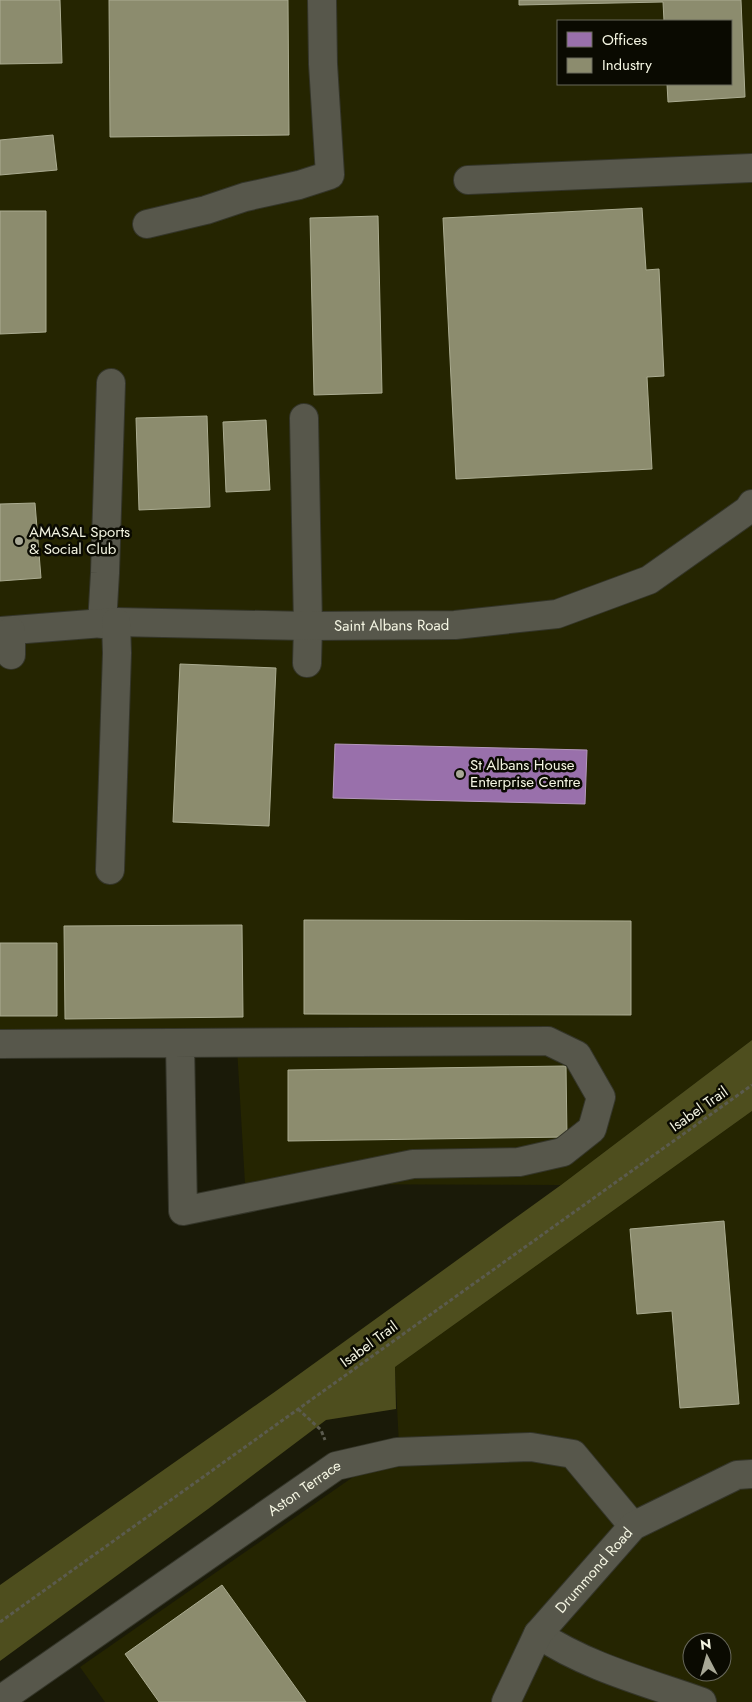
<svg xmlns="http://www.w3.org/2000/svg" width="752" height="1702" viewBox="0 0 752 1702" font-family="Jost,sans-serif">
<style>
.built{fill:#252501;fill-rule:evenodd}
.forest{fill:#4e4e1e}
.offices{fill:#9970ab;stroke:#b498bc}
.industry{fill:#8c8c6e;stroke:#abac91}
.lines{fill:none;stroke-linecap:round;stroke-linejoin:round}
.minor-casing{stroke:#343529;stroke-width:30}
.path{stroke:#5b5b4e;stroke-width:3;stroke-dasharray:4 2.5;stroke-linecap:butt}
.minor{stroke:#57574b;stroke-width:28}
.poi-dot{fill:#a8a896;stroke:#0a0a01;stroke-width:2}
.labels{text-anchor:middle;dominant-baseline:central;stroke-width:5;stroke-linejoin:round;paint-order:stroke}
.poi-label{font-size:15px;fill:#f4f5e2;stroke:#0a0a01;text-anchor:start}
.street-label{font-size:15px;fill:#f4f5e2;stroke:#0a0a01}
</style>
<rect width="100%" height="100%" fill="#1a1a08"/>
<path class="built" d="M0 0H752V1040L561 1185 245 1184 237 1048 0 1049ZM558 21H731V84H558Z
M752 1111V1702H105L80 1667 399 1445 395 1367ZM692 1642H722V1672H692Z"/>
<path class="forest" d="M752 1040V1111L395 1367 396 1409 326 1420 208 1509 0 1661V1585L276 1391 561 1185Z"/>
<path class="offices" d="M335 744 587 750 585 804 333 798Z"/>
<path class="industry" d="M0 0H60L62 63 0 64Z
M109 0H288L289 135 110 137Z
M519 0H741L745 97 668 102 667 84H731V21H664L663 2 519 5Z
M53 135 57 170 0 175V140Z
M642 208 646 270 659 269 664 376 647 377 652 469 456 479 443 218Z
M0 211H46V332L0 334Z
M378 216 382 393 314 395 310 218Z
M207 416 210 507 139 510 136 418Z
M266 420 270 490 226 492 223 422Z
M35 503 41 578 0 581V504Z
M180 664 276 668 269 826 173 822Z
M304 920 631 921V1015L304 1014Z
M242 925 243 1017 65 1019 64 926Z
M0 943H57V1016H0Z
M566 1066 567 1137 288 1141V1070Z
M724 1221 739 1404 680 1408 672 1311 637 1314 630 1229Z
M222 1585 306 1702H159L125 1654Z"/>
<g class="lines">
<defs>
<g id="minor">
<path d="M468 180 752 168"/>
<path d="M147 224 206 210 245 197 299 185 330 175 323 64 322 0"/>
<path d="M304 418 308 626 307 663"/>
<path d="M102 624 105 573 111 383"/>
<path id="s1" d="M0 631 116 622 308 626 455 625 557 614 649 580 748 510 752 504"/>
<path d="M11 655V631"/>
<path d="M110 870 117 653 116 622"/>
<path d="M0 1044 548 1041 577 1055 601 1097 592 1129 563 1152 519 1162 413 1164 183 1211 180 1043"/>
<path d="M538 1634C587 1667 646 1682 702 1702"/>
<path id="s2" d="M0 1700 336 1466 397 1452 531 1447 573 1454 633 1526"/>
<path id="s3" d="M506 1702 538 1634 633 1526 737 1475 752 1474"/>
</g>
</defs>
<use href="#minor" class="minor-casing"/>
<path class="path" d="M298 1409 321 1430 325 1440
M0 1622 752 1085"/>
<use href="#minor" class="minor"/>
</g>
<g class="poi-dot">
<circle cx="19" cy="541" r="5"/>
<circle cx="460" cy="774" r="5"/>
</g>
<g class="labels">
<g class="poi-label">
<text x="29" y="532">AMASAL Sports<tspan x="29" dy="17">&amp; Social Club</tspan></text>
<text x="470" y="765">St Albans House<tspan x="470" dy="17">Enterprise Centre</tspan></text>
</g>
<g class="street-label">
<text stroke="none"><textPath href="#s1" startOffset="392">Saint Albans Road</textPath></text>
<text transform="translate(699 1109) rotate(-35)">Isabel Trail</text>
<text transform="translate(369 1344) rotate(-36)">Isabel Trail</text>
<text stroke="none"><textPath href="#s2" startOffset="371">Aston Terrace</textPath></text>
<text stroke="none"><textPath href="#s3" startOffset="160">Drummond Road</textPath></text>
</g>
</g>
<rect x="557" y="20" width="175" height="65" fill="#0a0a01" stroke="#68685b"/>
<rect x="567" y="32" width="25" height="15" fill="#9970ab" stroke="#68685b"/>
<text x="602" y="45" font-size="15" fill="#f4f5e2">Offices</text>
<rect x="567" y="58" width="25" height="15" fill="#8c8c6e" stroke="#68685b"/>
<text x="602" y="70" font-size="15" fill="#f4f5e2">Industry</text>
<g transform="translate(707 1657) rotate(354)"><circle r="24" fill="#0a0a01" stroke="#68685b"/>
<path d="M0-4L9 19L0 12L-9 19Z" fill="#a8a896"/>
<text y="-8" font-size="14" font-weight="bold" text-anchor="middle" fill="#f4f5e2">N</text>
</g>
</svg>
